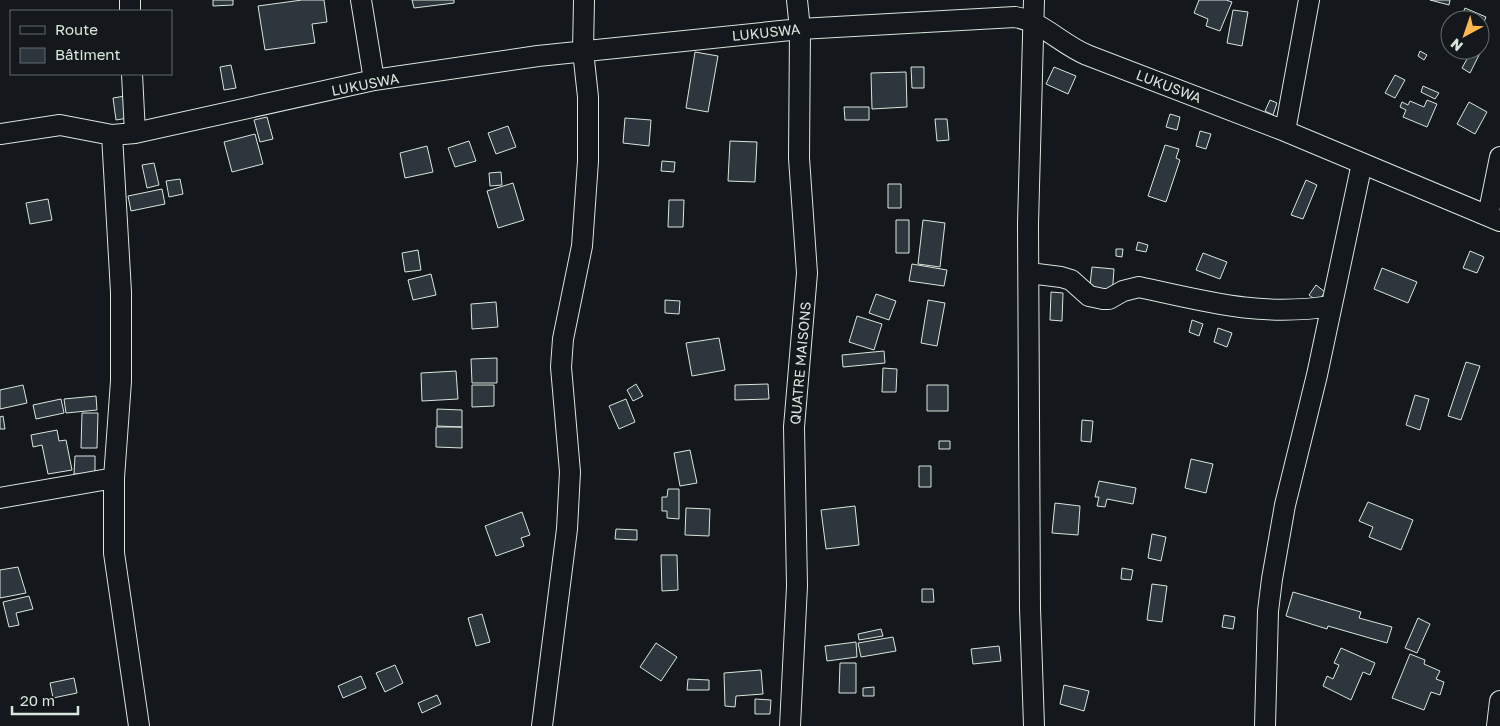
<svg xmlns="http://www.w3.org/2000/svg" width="1500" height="726" viewBox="0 0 1500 726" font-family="'Golos Text',sans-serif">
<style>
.building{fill:#2c363c;stroke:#d8e6dc}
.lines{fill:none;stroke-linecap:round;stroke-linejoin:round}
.minor-casing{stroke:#d8e6dc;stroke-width:22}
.minor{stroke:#14181c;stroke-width:20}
.labels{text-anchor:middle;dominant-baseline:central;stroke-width:4;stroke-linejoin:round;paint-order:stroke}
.street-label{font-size:14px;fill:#d8e6dc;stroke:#14181c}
</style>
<rect width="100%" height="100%" fill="#14181c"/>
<path class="building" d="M213 0H233V5L213 6Z
M302 0H324L327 22 312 24 315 43 265 50 258 6Z
M412 0H454V3L414 8Z
M1199 0H1226L1232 2 1220 31 1206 26 1208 19 1194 13Z
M1430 0H1450L1449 5Z
M1465 8 1486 17 1482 27 1480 26V20L1461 18Z
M1233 10 1248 12 1242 46 1227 43Z
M1472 50 1480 53 1470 73 1462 68Z
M1420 51 1427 55 1424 60 1418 56Z
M695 52 718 56 708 112 686 108Z
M231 65 236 88 224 90 220 67Z
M911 67H924V88H912Z
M1054 67 1076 76 1068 94 1046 84Z
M906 72 907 107 872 109 871 73Z
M1395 75 1405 80 1395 98 1385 93Z
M1423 86 1439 93 1435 99 1421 92Z
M125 96 128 118 116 120 113 98Z
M1270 100 1277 103 1273 115 1265 111Z
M1427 100 1437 104 1427 127 1403 117 1406 110 1400 107 1402 102 1408 105 1410 101 1424 107Z
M1469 102 1487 112 1475 134 1457 124Z
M844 107H869V120H845Z
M1170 114 1180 117 1177 130 1166 127Z
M267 117 273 139 260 142 254 120Z
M625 118 651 120 649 146 623 143Z
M935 119H947L949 140 937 141Z
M508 126 516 147 496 154 488 133Z
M1200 131 1211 134 1206 149 1196 146Z
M255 134 263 164 232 172 224 142Z
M469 141 476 161 455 167 448 148Z
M730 141 757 142 755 182 728 181Z
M1165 145 1179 149 1176 158 1180 160 1166 202 1148 196Z
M427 146 433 172 405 178 400 153Z
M662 161 675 162 674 172 661 171Z
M154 163 159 185 147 188 142 165Z
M501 172 502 185 490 186 489 173Z
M180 179 183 194 169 197 166 181Z
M1306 180 1317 185 1303 219 1291 215Z
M513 183 524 220 498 228 487 191Z
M888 184H901V208H888Z
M162 189 165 204 131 211 128 196Z
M48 199 52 220 30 224 26 203Z
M669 200H684L683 227H668Z
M896 220H909V253H896Z
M923 220 945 223 940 267 918 264Z
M1138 242 1148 245 1146 252 1136 250Z
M1116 249H1123L1122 257 1116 256Z
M418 250 421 270 405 272 402 253Z
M1470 251 1484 257 1477 273 1463 268Z
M1203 253 1227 262 1220 279 1196 270Z
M912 264 947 270 944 286 909 281Z
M1092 267 1114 269 1112 296 1089 294Z
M1382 268 1417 282 1408 303 1374 289Z
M431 274 436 295 413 300 408 280Z
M1316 285 1325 292 1318 302 1309 295Z
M1051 292 1063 293 1062 321 1050 320Z
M876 294 896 301 889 320 869 313Z
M665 300 680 301 679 314 665 313Z
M928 300 945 303 937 346 921 343Z
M496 302 498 327 472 329 471 304Z
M857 316 882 324 874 350 849 342Z
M1192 320 1203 324 1199 336 1189 332Z
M1218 328 1232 333 1227 347 1214 342Z
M719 338 725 370 692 376 686 343Z
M884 351 885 363 843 367 842 355Z
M497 358V383H472L471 359Z
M1466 362 1480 366 1461 420 1448 416Z
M883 368 897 369 896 392H882Z
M456 371 458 399 422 401 421 373Z
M636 384 643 396 633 401 627 390Z
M768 384 769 399 735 400V385Z
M23 385 27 403 0 409V390Z
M472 385H494V406L472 407Z
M927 385H948V411H927Z
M1415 395 1429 399 1420 430 1406 425Z
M96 396 97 410 66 413 64 399Z
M61 399 64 413 36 419 33 405Z
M626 399 635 422 619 429 609 406Z
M437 409 462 410V427L437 426Z
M82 413H98L97 448H81Z
M3 416 5 429H0V417Z
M1082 420 1093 421 1091 442 1081 441Z
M436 427H462V448L436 447Z
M57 430 59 441 66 440 72 470 48 474 42 445 33 447 31 435Z
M939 441H950V449H939Z
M690 450 697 483 680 486 674 453Z
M75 456H95V474H74Z
M1191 459 1213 464 1206 493 1185 488Z
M919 466H931V487H919Z
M1099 481 1136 488 1133 504 1107 499 1105 507 1097 506 1099 497H1095Z
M668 489H679V519L667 518V511H662V497H667Z
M1368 502 1413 520 1401 550 1369 537 1373 527 1359 521Z
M1055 503 1080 506 1078 535 1052 533Z
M855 506 859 545 826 549 821 510Z
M686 508 710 509 709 536 685 535Z
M522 512 530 535 521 538 524 546 496 556 485 526Z
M616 529 637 530V540L615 539Z
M1152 534 1166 537 1161 561 1148 558Z
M661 555H677L678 590 662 591Z
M18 567 26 593 0 598V570Z
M1122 568 1133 570 1131 580 1121 579Z
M1152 584 1167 586 1162 622 1147 620Z
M922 589H933L934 602H922Z
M1293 592 1361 612 1359 618 1392 627 1387 643 1328 626 1327 629 1286 616Z
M29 596 33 609 16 613 19 625 9 627 3 602Z
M482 614 490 642 476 646 468 618Z
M1224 615 1235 617 1233 629 1222 627Z
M1418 618 1430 624 1417 653 1405 648Z
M881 629 883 636 859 640 858 634Z
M893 637 896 651 861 657 858 643Z
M856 642 857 657 827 661 825 646Z
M656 643 677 657 661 681 640 667Z
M999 646 1001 661 973 664 971 649Z
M1341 648 1375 663 1370 675 1363 672 1351 700 1323 686 1327 676 1333 679 1339 665 1334 663Z
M1410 654 1425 660 1424 664 1440 671 1436 679 1444 682 1440 695 1431 692 1424 710 1392 698Z
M840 663H856V693H839Z
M395 665 403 683 385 692 376 673Z
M761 670 763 694 736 696 735 707 725 706 724 673Z
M361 676 366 688 343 698 338 686Z
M74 678 77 693 53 698 50 683Z
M688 679 709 680V690H687Z
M1064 685 1089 691 1084 711 1060 704Z
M874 687V696H863V688Z
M437 695 441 704 422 713 418 703Z
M755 699 771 700 770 714H755Z"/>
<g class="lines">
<defs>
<path id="minor" d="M361 0 374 80
M130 11V0
M132 74 135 133
M1285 131 1309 0
M0 134 60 125 112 135 135 133 374 80 538 56 800 29 1015 17C1041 21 1061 44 1087 55L1285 131 1500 221
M112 135 121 292V381L114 478V553L139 726
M1488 216 1500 157
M1029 273 1061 277 1071 280 1089 296 1103 299H1109L1123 291 1139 287C1208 302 1261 317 1331 306
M0 498 114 478
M542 726 567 529 570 472 561 367 563 339 582 246 588 161V97L583 51 584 0
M790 726 797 586 794 427 807 273 799 158 800 29 797 0
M1034 726 1030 608 1028 224 1034 0
M1265 726 1268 611 1272 579 1285 505 1317 375 1362 163
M1497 726 1500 701"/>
</defs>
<use href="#minor" class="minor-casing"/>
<use href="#minor" class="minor"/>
</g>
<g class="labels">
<g class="street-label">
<text transform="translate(766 32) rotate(-6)">LUKUSWA</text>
<text transform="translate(365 84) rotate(-11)">LUKUSWA</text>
<text transform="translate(1169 86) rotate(21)">LUKUSWA</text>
<text transform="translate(800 363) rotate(-85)">QUATRE MAISONS</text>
</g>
</g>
<rect x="10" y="10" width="162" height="65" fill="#14181c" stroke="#626a69"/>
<rect x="20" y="26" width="25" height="8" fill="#14181c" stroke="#626a69"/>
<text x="55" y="35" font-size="15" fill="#d8e6dc">Route</text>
<rect x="20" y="48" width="25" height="15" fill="#2c363c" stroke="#626a69"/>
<text x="55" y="60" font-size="15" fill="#d8e6dc">Bâtiment</text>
<g transform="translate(1465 35) rotate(220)"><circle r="24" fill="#14181c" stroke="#626a69"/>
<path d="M0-4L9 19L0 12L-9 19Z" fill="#ffb74d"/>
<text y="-8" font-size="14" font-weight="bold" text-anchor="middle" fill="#d8e6dc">N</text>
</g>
<path d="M12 706v8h66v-8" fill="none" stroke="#d8e6dc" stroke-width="2.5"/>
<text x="20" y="706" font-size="15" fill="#d8e6dc" stroke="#14181c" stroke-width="4" paint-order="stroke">20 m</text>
</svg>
